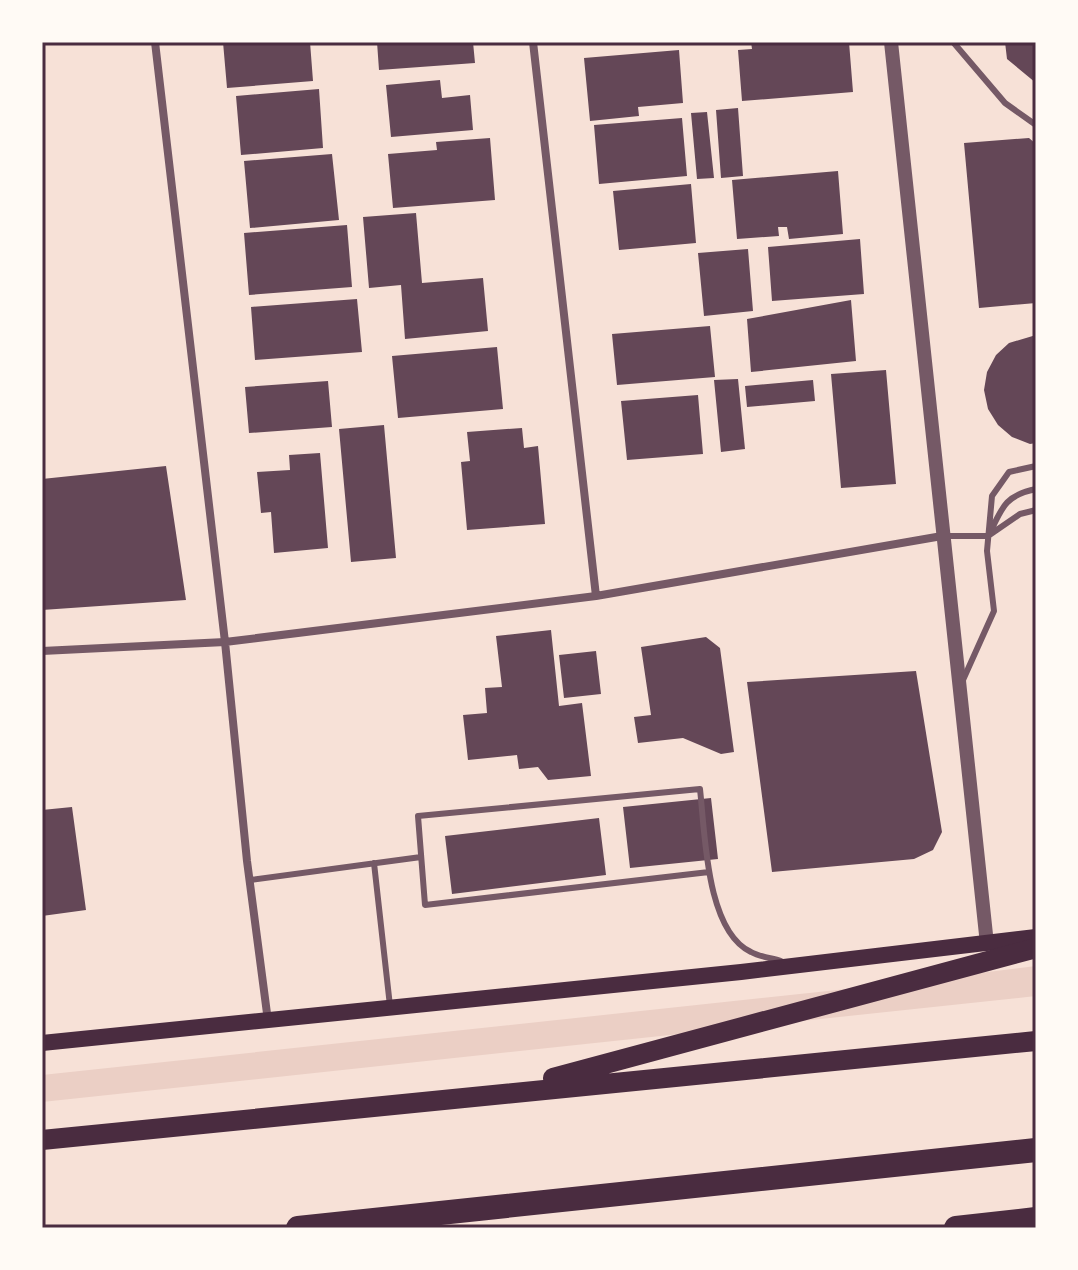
<svg xmlns="http://www.w3.org/2000/svg" width="1078" height="1270" viewBox="0 0 1078 1270" font-family="Georgia,serif">
<style>
.green{fill:#ebcfc5}
.building{fill:#644757}
.lines{fill:none;stroke-linecap:round;stroke-linejoin:round}
.service{stroke:#755966;stroke-width:6}
.minor{stroke:#755966;stroke-width:8}
.tertiary{stroke:#755966;stroke-width:14}
.secondary{stroke:#4a2c40;stroke-width:16}
.primary{stroke:#4a2c40;stroke-width:20}
.motorway{stroke:#4a2c40;stroke-width:24}
.neatline{fill:none;stroke:#4a2c40;stroke-width:3}
</style>
<rect width="100%" height="100%" fill="#f7e1d7"/>
<path class="green" d="M1036 966V996L42 1102V1075L875 986Z"/>
<path class="building" d="M223 42H310L313 81 227 88Z
M377 42H473L475 63 379 70Z
M751 42H849L853 92 742 101 738 50 752 49Z
M1005 42H1036V83L1007 59Z
M679 50 683 103 638 107 639 116 590 121 584 58Z
M440 80 442 98 470 95 473 130 391 137 386 85Z
M319 89 323 148 241 155 236 96Z
M738 108 743 176 721 178 716 110Z
M707 112 714 178 697 179 691 113Z
M682 118 687 176 599 184 594 125Z
M490 138 495 200 393 208 388 154 437 150 436 142Z
M1029 138 1036 144V303L979 308 964 143Z
M332 154 339 220 250 228 244 161Z
M838 171 843 234 789 239 787 227H778L779 236 737 239 732 180Z
M691 184 696 243 619 250 613 191Z
M416 213 422 283 483 278 488 331 405 339 401 285 369 288 363 217Z
M347 225 352 287 249 295 244 233Z
M860 239 864 294 772 301 768 247Z
M748 249 753 311 704 316 698 253Z
M357 299 362 352 255 360 251 307Z
M851 300 856 361 751 372 747 319Z
M710 326 715 377 617 385 612 334Z
M1036 335V443L1030 444 1012 437 998 425 988 409 984 390 987 372 996 355 1009 343Z
M497 347 503 409 398 418 392 356Z
M886 370 896 484 841 488 831 374Z
M738 379 745 449 721 452 714 380Z
M813 380 815 401 747 407 745 386Z
M328 381 332 427 249 433 245 387Z
M698 395 703 454 627 460 621 401Z
M384 425 396 558 351 562 339 429Z
M522 428 524 448 538 446 545 524 467 530 461 462 470 461 467 432Z
M320 453 328 548 274 553 271 512 261 513 257 472 290 470 289 455Z
M166 466 186 600 42 610V479Z
M551 630 559 706 582 703 591 776 548 780 538 767 519 769 517 755 468 760 463 715 487 713 485 688 502 687 496 636Z
M706 637 720 648 734 752 721 754 683 738 638 743 634 717 651 715 641 647Z
M596 651 601 694 564 698 559 655Z
M916 671 942 832 933 850 914 859 772 872 747 682Z
M711 798 718 859 630 868 623 807Z
M72 807 86 910 42 916V810Z
M599 818 606 875 452 894 445 836Z"/>
<g class="lines">
<path class="service" d="M953 42 1005 103 1036 125
M990 533C1002 507 1006 495 1036 489
M943 536H988L1020 514 1036 510
M963 680 994 611 987 551 992 496 1009 472 1036 466
M374 863 390 1006
M709 872 425 905 418 816 700 789C705 833 706 931 751 952 760 957 772 958 781 961
M250 880 421 857"/>
<path class="minor" d="M155 42 225 642 247 861 268 1021
M533 42 596 596
M42 651 225 642 596 596 942 536"/>
<path class="tertiary" d="M891 42 987 944"/>
<path class="secondary" d="M42 1043 741 972 1036 937"/>
<path class="primary" d="M553 1078 1036 948
M42 1140 1036 1041"/>
<path class="motorway" d="M298 1228 1036 1150
M956 1228 1036 1219"/>
</g>
<rect width="1078" height="1270" fill="none" stroke="#fffaf5" stroke-width="88"/>
<rect x="44" y="44" width="990" height="1182" class="neatline"/>
</svg>
